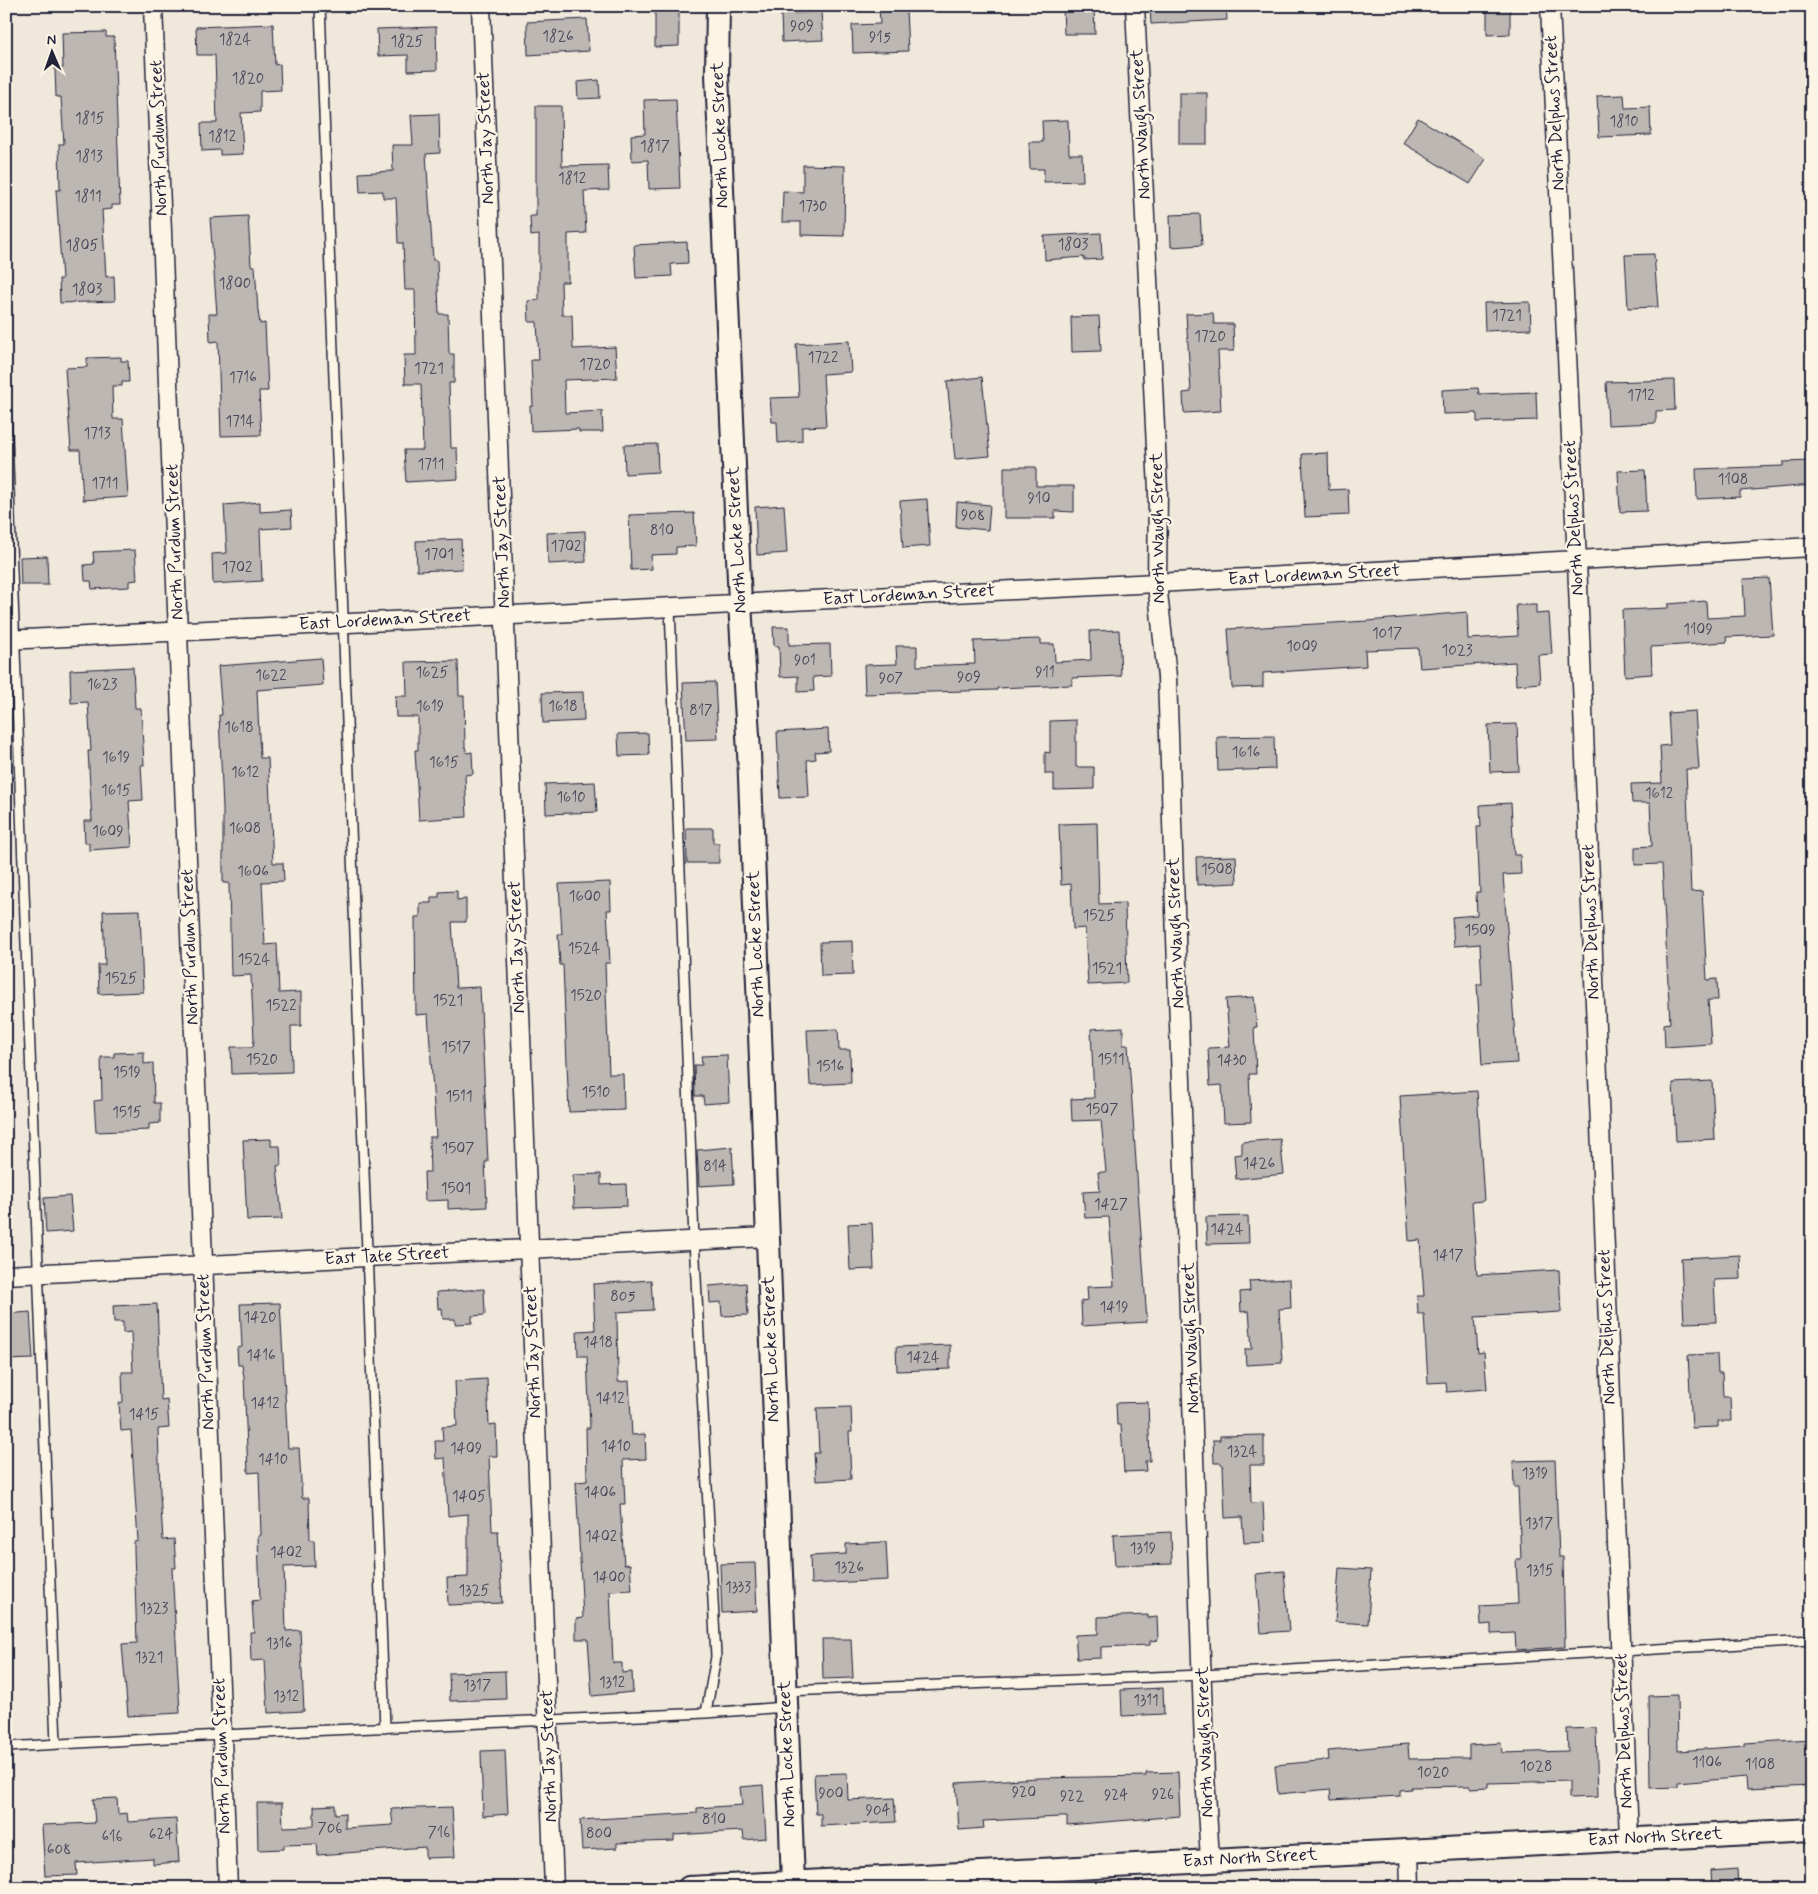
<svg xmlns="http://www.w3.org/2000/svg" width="1818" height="1894" viewBox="0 0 1818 1894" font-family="Mynerve,sans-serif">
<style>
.building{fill:#bcb7b3;stroke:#22223b}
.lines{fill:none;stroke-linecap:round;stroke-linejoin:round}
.service-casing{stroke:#22223b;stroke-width:12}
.minor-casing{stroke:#22223b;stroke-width:21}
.tertiary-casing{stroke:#22223b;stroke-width:26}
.service{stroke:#fcf5e5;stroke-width:9}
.minor{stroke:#fcf5e5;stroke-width:18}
.tertiary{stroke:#fcf5e5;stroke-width:22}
.labels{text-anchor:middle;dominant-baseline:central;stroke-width:4.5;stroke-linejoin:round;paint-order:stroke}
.number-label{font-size:15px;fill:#484759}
.street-label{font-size:18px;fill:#22223b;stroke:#fcf5e5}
</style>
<rect width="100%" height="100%" fill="#efe8db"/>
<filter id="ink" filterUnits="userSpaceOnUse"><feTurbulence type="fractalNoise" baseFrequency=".02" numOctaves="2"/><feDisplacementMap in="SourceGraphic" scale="10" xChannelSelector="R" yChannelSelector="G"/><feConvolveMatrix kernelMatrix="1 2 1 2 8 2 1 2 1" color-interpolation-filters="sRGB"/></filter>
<g filter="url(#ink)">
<path class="building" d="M879 6H899V10H906L908 51 853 53 852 25 880 24Z
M1063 6H1094L1095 34H1064Z
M1150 6H1226L1227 20 1151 24Z
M1487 7H1510V34L1487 35Z
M655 10H679V46L655 47Z
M821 12 823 40 782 42 781 14Z
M587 19 589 51 528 55 527 22Z
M273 24 275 65 280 64 281 90 260 91V112L241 113 243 154 220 155V150L202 151 201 123H217L215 55H197L196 27Z
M436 27 437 70 408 71V55L378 56 377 29Z
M106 32V37H114L120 205H112V209L102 210 106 277 114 276 115 301 60 303 59 279H62L56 190H60L59 144H64L61 97H56L55 68H63L62 33Z
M599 80 600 98 578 99 577 82Z
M1179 93H1207V144H1179Z
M1624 95 1625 108 1650 107 1651 135 1599 137 1597 96Z
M676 99 680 188 649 189 648 160 632 161 631 135 645 134 644 100Z
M536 106H561L562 166 608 165 609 190 584 191 586 233 568 234V282H561L562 315H572L573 349 615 347 617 378 564 380 565 413 602 411 603 432H579V429L531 431 530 406H533L531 360H539L537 322H529L528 301 539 300V235L531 236 530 216H536Z
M439 114 440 153 426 154 433 260H437L439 314H448L449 354H454V383H449L451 448H457L458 479 406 482 404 450H423L421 384H405L404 355H416L415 290H405L403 243H398L396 198H383V191L360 192 359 173 393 171 392 145H413L411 115Z
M1418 118 1486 159 1470 184 1403 143Z
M1068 120 1069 154H1082L1083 181 1044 182V169H1030L1029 142H1043L1042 121Z
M803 165 845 166 844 236 801 235V222H782L783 191 803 192Z
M1200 214 1202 245 1171 247 1170 215Z
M248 216 251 266H255L258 311 260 324 265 323 268 391H259L261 435 221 436 218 341 210 342 209 314H217L210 218Z
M1101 233 1102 259 1084 260V257L1045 260 1044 236Z
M687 242 688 263 671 264 672 276 636 278 634 245Z
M1654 254 1658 307 1628 308 1625 255Z
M1530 302 1531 329 1485 331 1484 303Z
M1213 313 1214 324H1233L1234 351H1218L1221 411 1184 413 1183 393 1191 392 1186 314Z
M1099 316 1101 351 1072 352 1071 317Z
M849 341 851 372 823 374 826 426 802 427V441L778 443 777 422H772L770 398 799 397 796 344Z
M121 357V361H128L129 382H122V386H112L113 419H123L128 497 83 500 80 450H71L65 368 87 367V358Z
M982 377 990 456 955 459 947 381Z
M1674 380 1675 410 1656 411V423L1608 425 1606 382Z
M1478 388 1479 394 1536 392 1537 420 1477 422V413L1443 414 1442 390Z
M657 444 658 472 625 474 624 445Z
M1328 453 1329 490 1348 489 1349 515 1305 517 1302 454Z
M1812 461V485L1740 491V497L1697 499 1696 469 1783 466V462Z
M1004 467H1036V486H1074V512L1055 511V518H1004Z
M1645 470 1647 511 1620 512 1618 471Z
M927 499 930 546 903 548 900 501Z
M260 502V512L291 510 292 527 260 529 262 581 213 584 212 554 227 553 224 505Z
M957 502 990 505 988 530 956 527Z
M784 505 787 553 757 555 755 507Z
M694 513 696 546 676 547V554L651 555 652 569 631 570 629 515Z
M585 531 586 562 548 564 547 533Z
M461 539 462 569 417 571 416 541Z
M135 550 137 580 129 581V587L92 589 91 581H85L84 565 94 564 93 552Z
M47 556 48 585H21L20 557Z
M1769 578 1773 635 1726 637 1727 642 1651 647 1652 674 1625 676 1622 610 1668 608V604L1706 601 1707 618 1745 616 1743 579Z
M1516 605H1536V614L1549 613 1552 654 1538 655 1540 683 1516 685 1515 662 1420 668 1418 648 1365 650 1366 666 1263 673V687L1232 688 1228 629 1368 621 1467 612 1468 639 1518 636Z
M773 627H789V645L830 644 831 676 813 677 814 691 798 692V676L780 677 779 646H774Z
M1119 630 1121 676 1072 678V685L997 688V690L865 694 864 665 897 664 896 646H917V666L975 664 974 641 1041 639V644H1054L1055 662 1091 660 1090 631Z
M321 658 323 685 257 690 260 758H268L273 863H283L284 881 262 882 265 945 277 944 279 993 301 992V1026H291L292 1072 232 1074 231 1047H253L254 1040 251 975 231 976 229 883H223V809L219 715H222L218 666Z
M458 661 459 696H464L465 747 467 753 472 752 473 774 465 775 467 817 419 820 415 750H418V717H396L395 696H407L406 662Z
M133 667 135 708H141L144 765H141L143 800 129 801 132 847 89 850V843H85L84 821H92L88 751H91L88 702 71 703 70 670Z
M715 682 718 739 686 740 683 683Z
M583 692 584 721 543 723 542 693Z
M1695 711 1699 769H1686L1691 892 1702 891 1707 980 1717 979 1718 1000H1708L1711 1044 1665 1047 1664 1024 1670 1023 1662 864 1635 865V847L1652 846 1650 803H1632L1631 784 1662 783 1660 746 1670 745 1668 713Z
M1076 720V767H1094V789L1054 790V774H1045V752L1050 753V721Z
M1517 724 1519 771 1490 772 1488 725Z
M828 729 829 751 815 752 816 759 807 760 809 797 780 798 777 732Z
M648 733 649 755 619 756 618 734Z
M1274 736 1275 769 1218 771 1217 737Z
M595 782 597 812 546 814 545 784Z
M1511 803 1514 855H1520L1521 874 1503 875 1517 1063 1482 1065 1477 984H1482L1480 944 1454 946 1452 917 1477 915 1476 892H1480L1477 827H1481L1480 805Z
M1097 823 1099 904 1125 903 1127 983 1088 985 1085 928 1073 929 1071 884 1061 885 1059 824Z
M686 828H713V843H719V863H687Z
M1236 856 1237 883 1197 885 1196 857Z
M610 882 611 910H607L610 963H605L609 1074H623L624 1110 569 1112 563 965H560L558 934H562L559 884Z
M457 891V900L466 899V922H452L456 988 480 987 488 1162H485L487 1207 448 1209V1200L425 1201 424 1172H430L429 1137H436L428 1014 416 1015 415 917H420V903H431V897H439V892Z
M140 910 143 992 99 994 98 965H105L103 911Z
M852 941 853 975 821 976 820 942Z
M1254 997 1257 1027H1254L1256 1074H1249L1251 1122 1224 1123 1222 1085 1210 1086 1208 1048 1230 1047 1226 999Z
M1123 1027V1045H1128L1147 1322 1082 1326 1081 1301 1088 1300 1087 1287 1114 1286 1109 1217 1085 1218 1083 1192 1100 1191 1098 1172H1106L1101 1120 1072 1121 1071 1099 1094 1098 1091 1029Z
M838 1029 839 1050H850L851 1083 810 1085 807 1030Z
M144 1052V1064L153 1063 154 1103H160V1123L149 1124V1130L96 1132 94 1101 102 1100 101 1057H114V1053Z
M727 1055 729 1102 704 1104 703 1096H695L694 1065H702L701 1056Z
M1712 1081 1715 1139 1676 1141 1673 1083Z
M1477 1091 1484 1201 1472 1202 1477 1275 1559 1270 1561 1312 1475 1317 1478 1353 1484 1352 1487 1389 1447 1392 1446 1382 1428 1383 1424 1314H1418L1417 1296H1424L1420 1240 1409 1241 1400 1096Z
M271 1139V1146H280L281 1165 277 1166 282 1219 247 1220 243 1140Z
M1280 1139 1284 1174 1236 1179 1234 1155 1242 1154V1142Z
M732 1147 734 1184 699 1186 697 1150Z
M601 1174V1185L626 1184 627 1206 574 1208 573 1175Z
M70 1196 73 1231 46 1233 44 1198Z
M1248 1216 1249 1243 1207 1244 1206 1217Z
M872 1223 874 1269 850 1270 848 1224Z
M1740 1255 1741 1279 1714 1280 1716 1322 1684 1323 1681 1258Z
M1290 1279 1291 1308 1279 1309 1282 1363 1246 1365 1245 1349H1252L1249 1311 1241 1312 1240 1292 1250 1291 1249 1281Z
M651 1280 653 1310 617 1312 618 1382 629 1381 632 1435 645 1434 646 1459 623 1460 625 1504H620L624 1565 630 1564 632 1590 610 1591 613 1663H622V1673L632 1672 633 1692 592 1696 588 1639H576V1619L583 1618 576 1482 587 1481 586 1428H590L587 1356H578L577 1331 595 1330 593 1284Z
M746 1283 748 1315 722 1316 721 1302 710 1303 709 1286Z
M484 1289 485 1315 472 1316V1323L455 1324V1319H443L442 1308 438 1309 437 1292Z
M280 1303 288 1448H299L302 1498H309L310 1540H314L315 1566 284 1567 286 1631 300 1630 304 1711 268 1713 265 1660 251 1661 250 1632H254L252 1601 260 1600 258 1536 261 1535 259 1472 248 1473 244 1377 242 1365H238L237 1348 242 1347 240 1304Z
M157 1304 161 1400 167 1399 169 1428 158 1429 160 1493 163 1540 174 1539 176 1568H172L180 1713 128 1716 122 1644 137 1643 134 1550V1542L138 1541 131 1430 121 1431 119 1403 123 1402 122 1372H133L131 1332 123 1333V1322H114L113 1306Z
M30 1312 33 1359 6 1360V1314Z
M950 1345V1369L897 1371 896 1347Z
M1717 1354 1718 1373H1722L1723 1397H1730L1731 1421H1718V1427L1692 1428 1688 1355Z
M487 1379 489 1425 496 1424 497 1456H489L492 1531H498L502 1603 448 1605 447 1578 468 1577V1514L448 1516 445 1458 436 1459 435 1441H443L442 1427 457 1426 455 1381Z
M1148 1402 1150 1461H1145L1146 1471 1124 1472 1121 1425H1117L1116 1403Z
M851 1407 852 1432H849L851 1479 816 1481 814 1453H819L817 1408Z
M1264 1435V1465H1250L1251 1503 1263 1502 1265 1542 1244 1543 1242 1517 1225 1518 1223 1466 1221 1463H1214L1213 1440H1220V1436Z
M1555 1460 1559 1557H1563L1565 1647 1516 1650 1515 1633 1491 1634V1624L1481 1625 1480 1606 1518 1604 1516 1559H1521L1518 1487H1514L1513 1461Z
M1171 1532 1172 1564 1115 1566 1113 1535Z
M886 1542 888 1580 811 1584 810 1556 846 1554V1544Z
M755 1563 757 1611 722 1613 720 1564Z
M1339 1568 1371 1570 1368 1624 1335 1622Z
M1284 1571 1289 1631 1261 1633 1256 1574Z
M1148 1615V1618L1157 1617 1158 1640 1150 1641V1645L1101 1647V1658L1077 1659 1075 1635 1098 1634V1617Z
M822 1639H851L853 1678 823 1679Z
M505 1671 506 1699 450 1701 449 1673Z
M1163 1688 1164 1714 1122 1716 1121 1690Z
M1677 1695 1678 1751 1744 1746V1743L1812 1739V1786L1747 1789 1746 1777 1678 1783V1787L1650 1788 1649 1696Z
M1596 1728 1598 1797 1569 1798V1781L1488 1783V1787L1470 1788V1786L1411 1787V1789L1400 1790V1796L1331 1800 1330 1789 1278 1794 1275 1765 1329 1760 1328 1751 1408 1744 1409 1759 1469 1758V1745L1501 1743 1502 1753 1568 1751 1567 1729Z
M505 1750 508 1814 483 1816 481 1751Z
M1178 1772 1180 1816 1067 1825V1817H1060L983 1821 984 1828 959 1830 956 1783 1038 1778 1146 1776V1773Z
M847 1773 848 1800 894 1798 896 1822 821 1826V1814H816L814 1774Z
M763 1785 766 1838 744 1840 743 1831 674 1835V1841L617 1843V1848L582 1850 580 1820 697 1813V1808L742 1805 740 1787Z
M117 1798 118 1814 127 1813 128 1822 176 1819 179 1862 153 1864V1858L76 1863 77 1875 45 1876 42 1825 95 1823 93 1799Z
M257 1803H282L283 1827 314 1826V1806L335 1805V1814L345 1813V1828L393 1825 391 1809 452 1807 455 1857 425 1858V1847L318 1855 317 1844 284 1845V1849L258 1850Z
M1737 1869 1738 1888H1712L1711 1871Z"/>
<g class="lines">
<defs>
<path id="service" d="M320 6 385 1728
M6 410 56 1744
M670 607 694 1240 716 1657 706 1713
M785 1691 1203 1675 1812 1640
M6 1747 221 1735 706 1713 785 1707"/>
<path id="minor" d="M153 6 228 1888
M481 6 554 1888
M1135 6 1158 490 1157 583 1167 677 1205 1775 1210 1860
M1550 6 1577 561 1629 1838
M6 640 1157 583 1812 547
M6 1275 767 1237
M1409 1851 1410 1888"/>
<path id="tertiary" d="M718 6 717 74 740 603 749 752 793 1882
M689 1888 1812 1830"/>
</defs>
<use href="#service" class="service-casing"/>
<use href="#minor" class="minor-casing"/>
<use href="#tertiary" class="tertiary-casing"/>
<use href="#service" class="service"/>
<use href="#minor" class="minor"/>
<use href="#tertiary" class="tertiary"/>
</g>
</g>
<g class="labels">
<g class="number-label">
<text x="802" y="27">909</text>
<text x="558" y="37">1826</text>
<text x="880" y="38">915</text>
<text x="235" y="40">1824</text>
<text x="407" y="42">1825</text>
<text x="248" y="79">1820</text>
<text x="90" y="119">1815</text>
<text x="1624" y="122">1810</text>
<text x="222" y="137">1812</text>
<text x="655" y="147">1817</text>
<text x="89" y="157">1813</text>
<text x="572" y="179">1812</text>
<text x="88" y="197">1811</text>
<text x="813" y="207">1730</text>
<text x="1073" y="245">1803</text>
<text x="82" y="246">1805</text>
<text x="235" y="284">1800</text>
<text x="87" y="290">1803</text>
<text x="1507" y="316">1721</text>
<text x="1210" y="337">1720</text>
<text x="823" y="358">1722</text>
<text x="595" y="365">1720</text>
<text x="429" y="369">1721</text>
<text x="243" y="378">1716</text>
<text x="1641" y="396">1712</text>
<text x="240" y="422">1714</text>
<text x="97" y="434">1713</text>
<text x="431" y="465">1711</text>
<text x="1733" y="480">1108</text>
<text x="105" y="484">1711</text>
<text x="1039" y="499">910</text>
<text x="973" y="516">908</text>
<text x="662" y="531">810</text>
<text x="566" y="547">1702</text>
<text x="439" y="555">1701</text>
<text x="237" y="568">1702</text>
<text x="1698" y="630">1109</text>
<text x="1387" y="634">1017</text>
<text x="1302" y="647">1009</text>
<text x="1457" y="651">1023</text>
<text x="805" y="661">901</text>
<text x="432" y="673">1625</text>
<text x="1045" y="673">911</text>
<text x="271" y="676">1622</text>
<text x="969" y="678">909</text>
<text x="891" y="679">907</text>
<text x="102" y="685">1623</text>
<text x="430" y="707">1619</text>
<text x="563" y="707">1618</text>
<text x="701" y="711">817</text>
<text x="239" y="728">1618</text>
<text x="1246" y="753">1616</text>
<text x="116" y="758">1619</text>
<text x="444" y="763">1615</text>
<text x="245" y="773">1612</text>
<text x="116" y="791">1615</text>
<text x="1659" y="794">1612</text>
<text x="571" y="798">1610</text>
<text x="245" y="829">1608</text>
<text x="108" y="832">1609</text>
<text x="1217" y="870">1508</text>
<text x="253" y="872">1606</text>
<text x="585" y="897">1600</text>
<text x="1099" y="916">1525</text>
<text x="1480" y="931">1509</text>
<text x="584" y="949">1524</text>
<text x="254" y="960">1524</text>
<text x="1107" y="969">1521</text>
<text x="121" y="979">1525</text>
<text x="586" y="996">1520</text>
<text x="448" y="1001">1521</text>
<text x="281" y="1006">1522</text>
<text x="456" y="1048">1517</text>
<text x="262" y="1060">1520</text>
<text x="1111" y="1060">1511</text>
<text x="1232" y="1061">1430</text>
<text x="830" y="1067">1516</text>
<text x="127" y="1073">1519</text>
<text x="596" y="1093">1510</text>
<text x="459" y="1097">1511</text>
<text x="1102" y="1110">1507</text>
<text x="127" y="1113">1515</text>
<text x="458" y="1149">1507</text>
<text x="1259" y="1164">1426</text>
<text x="715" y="1167">814</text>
<text x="456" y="1189">1501</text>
<text x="1111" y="1205">1427</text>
<text x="1227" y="1230">1424</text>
<text x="1448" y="1256">1417</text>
<text x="623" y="1297">805</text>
<text x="1114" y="1308">1419</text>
<text x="260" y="1318">1420</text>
<text x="598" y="1343">1418</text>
<text x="261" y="1356">1416</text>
<text x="923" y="1358">1424</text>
<text x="610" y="1399">1412</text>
<text x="265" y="1404">1412</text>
<text x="144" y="1415">1415</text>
<text x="616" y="1447">1410</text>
<text x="466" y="1449">1409</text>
<text x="1242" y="1452">1324</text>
<text x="273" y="1460">1410</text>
<text x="1535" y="1474">1319</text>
<text x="600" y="1493">1406</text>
<text x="469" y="1497">1405</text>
<text x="1539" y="1524">1317</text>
<text x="601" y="1537">1402</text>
<text x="1143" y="1549">1319</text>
<text x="286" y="1553">1402</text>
<text x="849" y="1568">1326</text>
<text x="1540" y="1571">1315</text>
<text x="609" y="1578">1400</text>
<text x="738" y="1588">1333</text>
<text x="474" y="1591">1325</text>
<text x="154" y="1609">1323</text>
<text x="279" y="1644">1316</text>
<text x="149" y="1658">1321</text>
<text x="612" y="1683">1312</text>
<text x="477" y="1686">1317</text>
<text x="286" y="1697">1312</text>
<text x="1146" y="1701">1311</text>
<text x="1707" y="1763">1106</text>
<text x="1760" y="1765">1108</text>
<text x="1536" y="1767">1028</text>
<text x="1433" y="1773">1020</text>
<text x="1024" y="1793">920</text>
<text x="831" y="1794">900</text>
<text x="1163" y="1795">926</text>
<text x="1116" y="1796">924</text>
<text x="1072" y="1797">922</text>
<text x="878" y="1811">904</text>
<text x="714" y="1820">810</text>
<text x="330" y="1829">706</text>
<text x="439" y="1833">716</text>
<text x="599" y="1834">800</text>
<text x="161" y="1835">624</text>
<text x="112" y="1837">616</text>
<text x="59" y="1850">608</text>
</g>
<g class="street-label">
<text transform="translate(1555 113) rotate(-93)">North Delphos Street</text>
<text transform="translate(1141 124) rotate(-93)">North Waugh Street</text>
<text transform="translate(720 135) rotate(-92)">North Locke Street</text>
<text transform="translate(159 138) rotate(-92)">North Purdum Street</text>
<text transform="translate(486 138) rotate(-92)">North Jay Street</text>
<text transform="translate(1574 518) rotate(-93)">North Delphos Street</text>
<text transform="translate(1158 528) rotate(-91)">North Waugh Street</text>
<text transform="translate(737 540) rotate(-93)">North Locke Street</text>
<text transform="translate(175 542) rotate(-92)">North Purdum Street</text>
<text transform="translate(502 542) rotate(-92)">North Jay Street</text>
<text transform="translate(1314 575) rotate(-3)">East Lordeman Street</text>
<text transform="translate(909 595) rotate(-3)">East Lordeman Street</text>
<text transform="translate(385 620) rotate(-3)">East Lordeman Street</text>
<text transform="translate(1591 922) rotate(-92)">North Delphos Street</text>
<text transform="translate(1176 933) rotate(-92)">North Waugh Street</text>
<text transform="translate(756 944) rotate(-92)">North Locke Street</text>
<text transform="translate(190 947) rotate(-92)">North Purdum Street</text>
<text transform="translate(517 947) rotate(-92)">North Jay Street</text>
<text transform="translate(387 1256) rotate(-3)">East Tate Street</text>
<text transform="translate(1607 1327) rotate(-92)">North Delphos Street</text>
<text transform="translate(1191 1338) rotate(-92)">North Waugh Street</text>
<text transform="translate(771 1349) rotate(-92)">North Locke Street</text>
<text transform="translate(206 1352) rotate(-92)">North Purdum Street</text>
<text transform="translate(533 1352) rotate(-92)">North Jay Street</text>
<text transform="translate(1624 1731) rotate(-92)">North Delphos Street</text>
<text transform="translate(1205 1742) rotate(-92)">North Waugh Street</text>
<text transform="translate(787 1754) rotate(-92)">North Locke Street</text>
<text transform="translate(222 1756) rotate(-92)">North Purdum Street</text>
<text transform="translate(549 1756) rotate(-92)">North Jay Street</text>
<text transform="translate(1655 1837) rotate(-3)">East North Street</text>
<text transform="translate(1250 1858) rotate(-3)">East North Street</text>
</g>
</g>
<rect width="1818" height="1894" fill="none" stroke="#fcf5e5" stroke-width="25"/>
<rect x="12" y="12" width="1793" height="1869" fill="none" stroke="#22223b" stroke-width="2" filter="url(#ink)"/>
<g transform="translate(52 52) rotate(358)" stroke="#fcf5e5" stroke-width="4" paint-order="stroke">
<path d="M0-4L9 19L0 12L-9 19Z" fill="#22223b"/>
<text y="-8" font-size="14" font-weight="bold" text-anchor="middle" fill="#22223b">N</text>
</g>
</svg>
